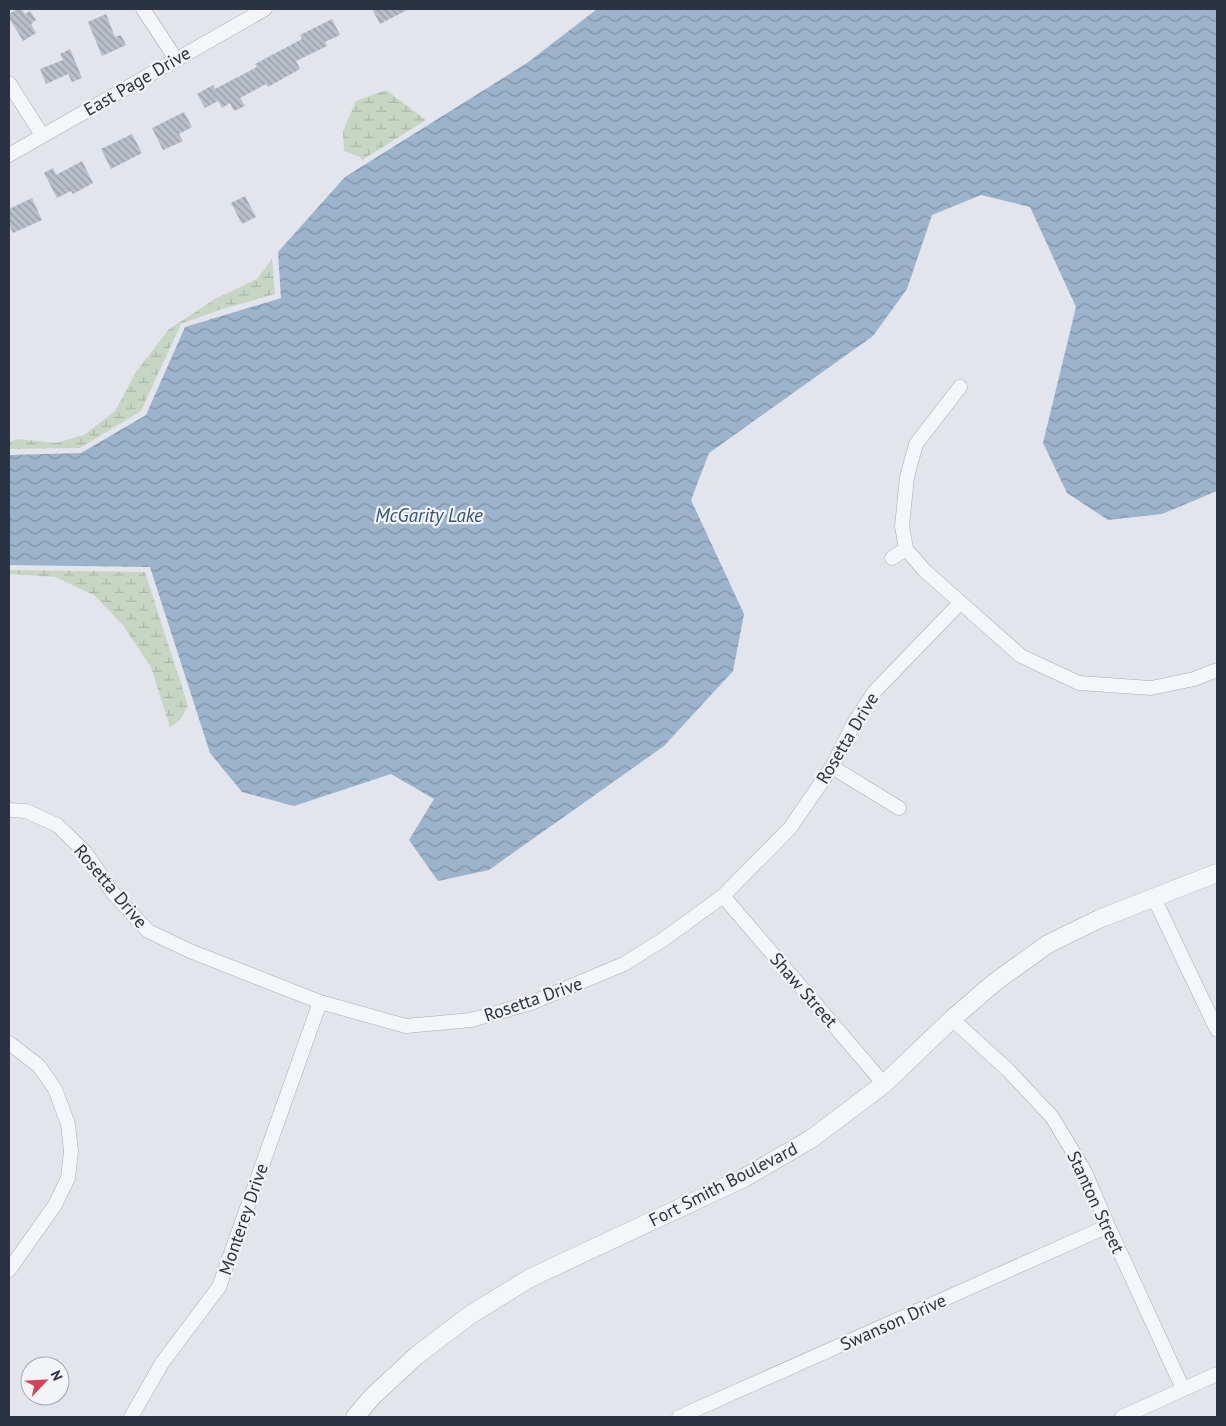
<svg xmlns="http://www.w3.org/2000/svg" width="1226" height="1426" viewBox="0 0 1226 1426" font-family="'PT Sans',sans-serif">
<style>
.wetland{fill:url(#wetland-marsh)}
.water{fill:url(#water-waves)}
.building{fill:url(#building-back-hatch)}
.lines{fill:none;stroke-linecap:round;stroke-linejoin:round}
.minor-casing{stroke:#a7acb5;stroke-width:15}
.tertiary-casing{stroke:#a7acb5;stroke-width:19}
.minor{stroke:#f5f6f9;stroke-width:14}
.tertiary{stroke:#f5f6f9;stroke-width:18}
.labels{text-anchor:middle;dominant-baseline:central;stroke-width:4.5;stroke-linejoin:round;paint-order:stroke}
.street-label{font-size:18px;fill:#293343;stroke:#f2f4f8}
.water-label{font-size:19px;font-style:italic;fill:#325279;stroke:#f2f4f8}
</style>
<defs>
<pattern id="wetland-marsh" width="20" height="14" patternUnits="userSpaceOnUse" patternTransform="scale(1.25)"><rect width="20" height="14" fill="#c7d5c3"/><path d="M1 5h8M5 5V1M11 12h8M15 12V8" fill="none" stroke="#abb7a9"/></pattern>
<pattern id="water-waves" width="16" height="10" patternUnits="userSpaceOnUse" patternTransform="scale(1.25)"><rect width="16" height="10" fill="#9cb3cc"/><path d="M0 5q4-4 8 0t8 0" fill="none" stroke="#7f92a7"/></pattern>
<pattern id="building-back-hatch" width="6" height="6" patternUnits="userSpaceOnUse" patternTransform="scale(1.25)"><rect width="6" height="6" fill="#b9bfc8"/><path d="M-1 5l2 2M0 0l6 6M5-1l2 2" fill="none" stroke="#969ca4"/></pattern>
</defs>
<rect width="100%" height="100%" fill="#e2e5eb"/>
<path class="wetland" d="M386 90 426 120 362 160 360 157 344 151 343 131 356 101Z
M272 259 275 294 222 309 181 324 141 411 80 448 9 449V442L18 439 55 443 84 435 115 411 136 372 169 329 215 299 257 279Z
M9 570 145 572 188 706 180 720 170 727 151 667 122 624 94 595 55 577 12 574 9 575Z"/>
<path class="water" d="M597 9H1217V491L1162 514 1108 520 1067 493 1043 443 1076 307 1030 207 981 195 932 215 907 289 873 336 709 453 691 500 744 614 733 671 664 746 489 870 438 881 409 840 434 799 391 774 294 806 242 792 210 753 150 567 9 565V455L81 453 146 415 185 327 281 298 278 252 345 177 527 63Z"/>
<path class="building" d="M17 9H21L25 14 30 11 36 20 31 24 36 33 23 41 9 18V14Z
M372 9H409L380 24Z
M106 14 115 37 121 35 126 45 102 56 88 22Z
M332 19 340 35 325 42 327 46 296 61 300 69 268 87 266 84 240 98 245 106 234 111 230 103 222 108 218 101 205 108 197 94 213 85 215 89 257 67 255 64 302 39 300 35Z
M70 49 82 78 72 82 68 74 46 84 40 69 63 60 60 54Z
M184 112 192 127 179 134 183 141 163 150 152 128Z
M132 134 142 153 111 169 101 149Z
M82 161 93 183 73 194 71 191 57 198 44 173 53 168 56 175Z
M245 196 256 217 242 224 231 203Z
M32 198 42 220 13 233 9 224V209Z"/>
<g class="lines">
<defs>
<path id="minor" d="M143 9 176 59
M9 83 42 135
M9 155 265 9
M960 387 916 444 907 477 902 526 906 549 925 571 1021 656 1079 683 1151 688 1194 679 1217 670
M892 558 906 549
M832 767 899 808
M9 810 26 811 57 825 85 852 113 893 148 931 190 951 320 1002 406 1026 471 1020 531 1003 624 964 664 939 723 896 790 828 832 767 854 723 875 691 960 603
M723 896 884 1084
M1154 898 1217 1030
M952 1019 1008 1070 1052 1117 1084 1170 1108 1226 1183 1389
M9 1043 39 1066 55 1089 68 1124 71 1151 68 1178 55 1205 9 1270
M131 1417 162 1363 219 1287 320 1002
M679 1417 1108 1226
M1122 1417 1217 1374"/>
<path id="tertiary" d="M355 1417 372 1397 416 1356 470 1315 530 1278 744 1178 811 1139 884 1084 952 1019 995 982 1048 944 1099 919 1217 873"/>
</defs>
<use href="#minor" class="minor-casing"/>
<use href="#tertiary" class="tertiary-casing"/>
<use href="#minor" class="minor"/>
<use href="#tertiary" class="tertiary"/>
</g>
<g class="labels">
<g class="street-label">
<text transform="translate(137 81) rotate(-30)">East Page Drive</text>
<text transform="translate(847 738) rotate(-59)">Rosetta Drive</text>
<text transform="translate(111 886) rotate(50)">Rosetta Drive</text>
<text transform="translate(804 990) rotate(49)">Shaw Street</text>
<text transform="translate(533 999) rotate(-19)">Rosetta Drive</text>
<text transform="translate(723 1184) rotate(-27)">Fort Smith Boulevard</text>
<text transform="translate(1096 1202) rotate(65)">Stanton Street</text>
<text transform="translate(243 1219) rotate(-71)">Monterey Drive</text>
<text transform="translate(893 1322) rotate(-24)">Swanson Drive</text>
</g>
<g class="water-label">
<text x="429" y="515">McGarity Lake</text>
</g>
</g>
<rect width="1226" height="1426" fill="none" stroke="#293343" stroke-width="20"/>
<g transform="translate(45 1381) rotate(65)"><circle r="24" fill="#f2f4f8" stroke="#a2a7b0"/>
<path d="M0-4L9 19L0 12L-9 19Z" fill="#d34459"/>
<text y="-8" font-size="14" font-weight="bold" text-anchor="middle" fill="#293343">N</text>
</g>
</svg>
